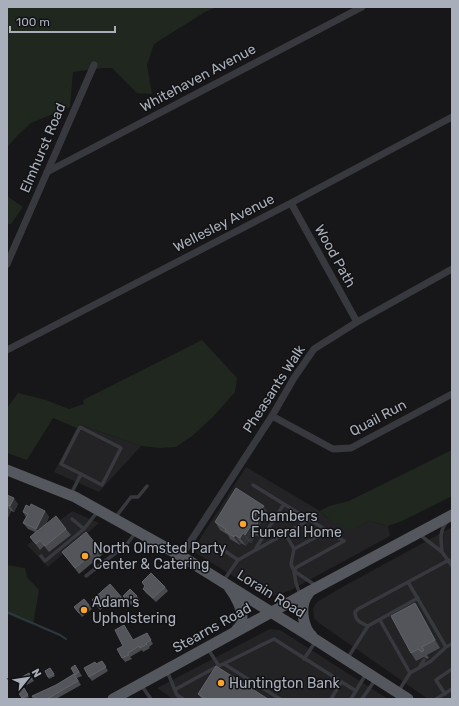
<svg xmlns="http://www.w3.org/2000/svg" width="459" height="706" viewBox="0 0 459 706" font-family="Rubik,sans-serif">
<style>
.built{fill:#232326}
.green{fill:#1f271f}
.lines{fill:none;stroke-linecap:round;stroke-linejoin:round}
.stream{stroke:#2c383e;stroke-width:2}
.service{stroke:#38393e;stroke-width:3.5}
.minor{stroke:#38393e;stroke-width:7}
.primary{stroke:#54575d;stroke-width:11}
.wall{fill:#484a4e}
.shaded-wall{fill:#303134}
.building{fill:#53555a;stroke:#606369}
.poi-dot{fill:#f9a42f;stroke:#121214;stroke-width:1.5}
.labels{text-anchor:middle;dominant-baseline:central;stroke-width:3;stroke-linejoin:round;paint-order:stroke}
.street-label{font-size:14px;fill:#a9afba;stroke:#121214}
.poi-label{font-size:14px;fill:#a9afba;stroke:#121214;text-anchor:start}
</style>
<rect width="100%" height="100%" fill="#171719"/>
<path class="built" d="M79 424 141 446 99 492 54 472Z
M246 467 320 511 327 518 354 530 369 521 388 526 390 536 291 590 268 598 196 553V545Z
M72 511 99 523 48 567 27 545Z
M452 527V699H428L319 623 314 618 313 608 317 602 337 590Z
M270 629 280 630 388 699H173L157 688Z"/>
<path class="green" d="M7 7H217L205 12 154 44 147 65 152 94 137 93 112 68H103L73 72 70 107 31 123 18 135 7 147Z
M7 196 23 207 11 224H7Z
M202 340 237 378 235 392 213 417 192 436 176 447 161 448 141 446 79 424 77 428 53 418 27 460 7 453V408L18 393 46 400 69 409 84 404 83 400Z
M452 450V496L402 521 388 526 369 521 354 530C339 527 331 522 320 511L329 506 349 501Z
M7 565 25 568 27 577 39 590 33 625 7 614Z"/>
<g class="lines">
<path class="stream" d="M7 612 60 635 66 639"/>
<path class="service" d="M253 485 344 541 297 567 294 571
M71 494 81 474 102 485 121 448 80 427 61 464 81 474
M115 518 131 497H138L147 486
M72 519 84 529 98 511
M285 533 294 549 291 564 294 571 296 583 300 595
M420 535 442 552 452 566
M215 544 238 560
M256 548 284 504
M294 549 327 531
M442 552C441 540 439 532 446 523
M41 556 45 561 84 529
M294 571 315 585
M86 576 127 544 136 532
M224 580 238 560 309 520
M408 582 449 560
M380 620 410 673
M368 626C361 623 355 621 355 612L358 609 408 582 446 647
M208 649 219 666 274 639 356 691
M304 659 316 641
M347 659 368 626 418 598
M224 664 280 699
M419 668 424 660
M167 671 177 695 183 699
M141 685 151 699
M176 689 218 666
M398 692 410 673 431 661 446 647 452 644
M445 694 436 680 452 669
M331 699 341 682
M351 699 366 674
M362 699 375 680
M436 699 452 689"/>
<path class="minor" d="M47 172 362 7
M291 203 357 322
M7 264 94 65
M7 350 291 203 452 117
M272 416 333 449 351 448 452 394
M181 556 272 416 294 378 314 349 357 322 452 269"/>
<path class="primary" d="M7 470 75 497 181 556 316 640 408 699
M229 587C236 596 245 612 241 624 240 627 237 629 235 632
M310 591C308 594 305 598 304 602 301 612 304 629 312 636
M113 699 310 591 452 515"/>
</g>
<path class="wall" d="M236 488 269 514 265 519 264 518 259 526 263 531 259 537 256 535 251 543 249 541 246 546 241 543 240 545 230 539 228 535 220 530 215 522Z
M7 495 18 504 14 512 11 511 7 520Z
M30 507 45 511 49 517 46 524 66 529 71 535 49 552 44 546 40 550 30 537 35 532 28 529 23 523 26 517 23 512Z
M99 548 103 554 79 574 62 552Z
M142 582 165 587 168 591 156 602 146 593 143 589 145 587Z
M110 584 125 603 122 607 113 599 100 610 92 600Z
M123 596H137L140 600 133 607 126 600Z
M89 605 92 609 82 617 74 607Z
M420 611 440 648 427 655 429 658 427 659 424 657 416 661 411 653Z
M124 625 133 640 147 633 153 644 149 647 150 648 143 652 142 650 130 657 132 659 125 662 122 658 123 646Z
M102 661 108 671 92 681 89 677 97 664Z
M75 665 82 676 77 678 81 685 56 699H34L74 674Z
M50 668 55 676 49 679 45 671Z
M29 673 34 681 27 685 22 677Z
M24 688 29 697 25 699H22L18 692Z
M198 694 268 699H202Z"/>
<path class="shaded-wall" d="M14 498 18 504 14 512 10 506Z
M7 506 11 511 7 520Z
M264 506 269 514 265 519 260 511Z
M258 510 264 518 259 526 263 531 259 537 254 529 253 520Z
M45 511 49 517 41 535 36 529Z
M250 527 256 535 251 543 245 535Z
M243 533 249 541 246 546 240 538Z
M235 535 241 543 240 545 234 537Z
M123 599 125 603 122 607 119 603Z
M415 603 420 611 440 648 435 640Z"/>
<path class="building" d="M236 488 264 506 260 511 258 510 253 520 258 523 254 529 250 527 245 535 243 533 240 538 235 535 234 537 225 531 226 529 215 522Z
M7 495 14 498 10 506 7 505Z
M31 504 45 511 36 529 23 523 28 514 23 512 26 505 30 507Z
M56 516 66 529 45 546 40 540 36 544 30 537Z
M86 532 99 548 75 568 62 552Z
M151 573 165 587 153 598 143 589 145 586 142 582Z
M110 584 123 599 119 603 110 595 98 606 92 600Z
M130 589 137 596 130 603 123 596Z
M84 599 89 605 79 613 74 607Z
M415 603 435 640 422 647 424 650 422 652 418 649 411 653 391 616Z
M124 625 133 640 147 633 151 640 146 643 147 644 140 648 139 646 128 653 129 655 122 658 117 649 123 646 115 630Z
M102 661 106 667 89 677 84 668 95 662 96 664Z
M75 665 79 672 75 675 71 668Z
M216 666 268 699H206L198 694Z
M50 668 54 674 48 677 45 671Z
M29 673 32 679 26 683 22 677Z
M74 674 78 681 47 699H34L32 696 56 685Z
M24 688 28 695 22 698 18 692Z"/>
<g class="poi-dot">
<circle cx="243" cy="524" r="4"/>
<circle cx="85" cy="556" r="4"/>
<circle cx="84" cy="610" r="4"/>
<circle cx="221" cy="683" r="4"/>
</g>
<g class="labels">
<g class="street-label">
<text transform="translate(198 78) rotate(-28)">Whitehaven Avenue</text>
<text transform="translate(43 148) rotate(-67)">Elmhurst Road</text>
<text transform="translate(224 223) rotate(-27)">Wellesley Avenue</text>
<text transform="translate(335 256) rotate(61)">Wood Path</text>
<text transform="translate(274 389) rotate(-57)">Pheasants Walk</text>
<text transform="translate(378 418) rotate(-28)">Quail Run</text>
<text transform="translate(271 594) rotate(32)">Lorain Road</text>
<text transform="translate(212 628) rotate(-29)">Stearns Road</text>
</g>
<g class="poi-label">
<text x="251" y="516">Chambers<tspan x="251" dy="16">Funeral Home</tspan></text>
<text x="93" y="548">North Olmsted Party<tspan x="93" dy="16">Center &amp; Catering</tspan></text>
<text x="92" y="602">Adam's<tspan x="92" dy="16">Upholstering</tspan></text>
<text x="229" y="683">Huntington Bank</text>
</g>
</g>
<rect width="459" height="706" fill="none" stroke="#a9afba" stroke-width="16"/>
<g transform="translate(28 678) rotate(60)" stroke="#121214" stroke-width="3" paint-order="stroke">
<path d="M0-3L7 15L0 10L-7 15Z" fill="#a9afba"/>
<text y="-6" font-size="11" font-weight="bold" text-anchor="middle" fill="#a9afba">N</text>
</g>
<path d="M10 26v6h105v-6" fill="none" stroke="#a9afba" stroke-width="2"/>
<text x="16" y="26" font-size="12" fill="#a9afba" stroke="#121214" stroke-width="3" paint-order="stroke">100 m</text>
</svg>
